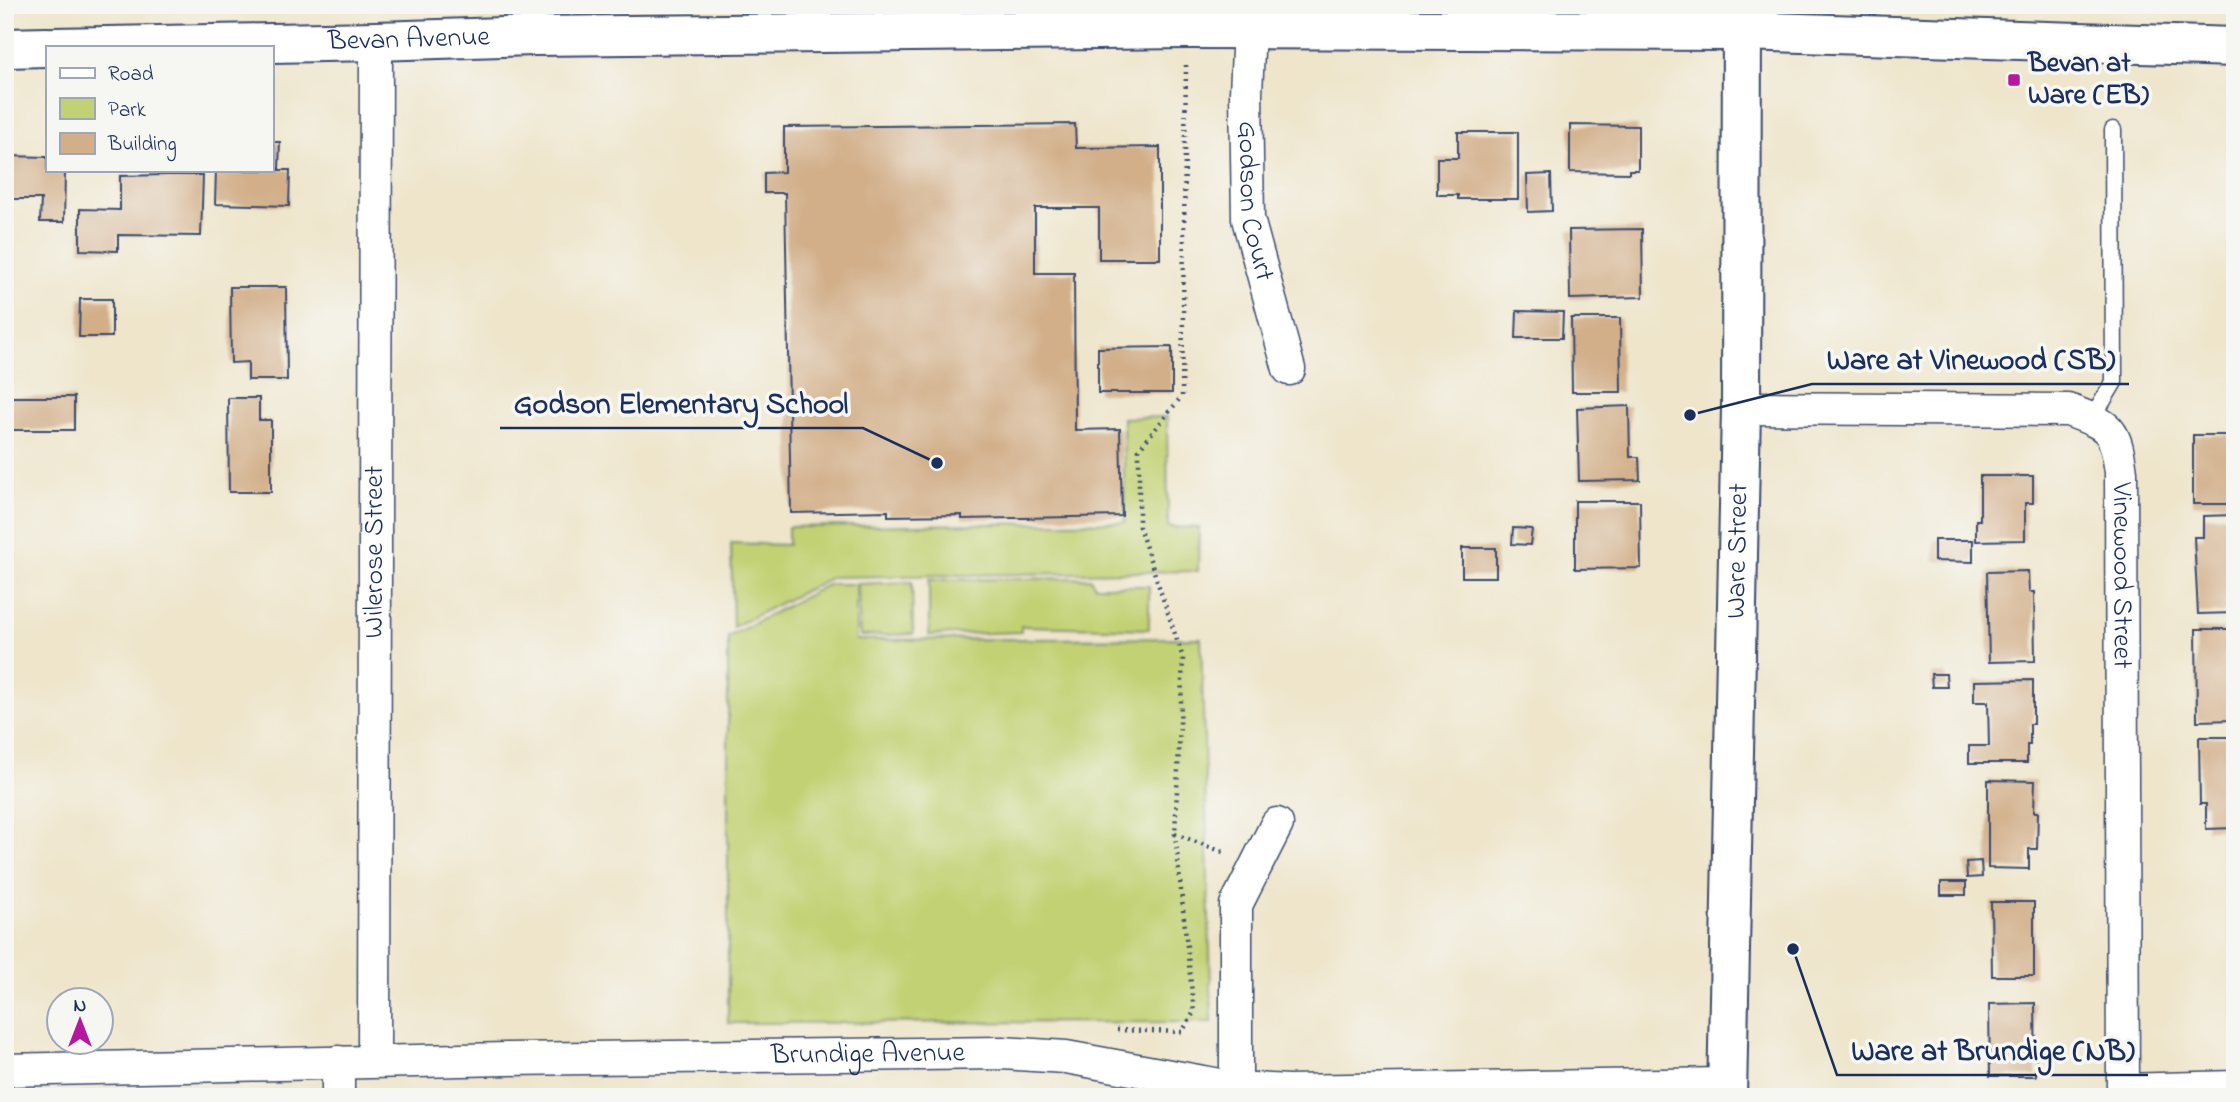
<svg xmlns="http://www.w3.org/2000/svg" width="2240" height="1102" viewBox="0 0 2240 1102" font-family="'Indie Flower',sans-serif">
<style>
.green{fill:#c2d173;stroke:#6e8068;stroke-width:2}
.building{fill:#d2af89}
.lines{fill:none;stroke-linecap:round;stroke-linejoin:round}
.lane-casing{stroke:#3b4a6e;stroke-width:19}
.street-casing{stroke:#3b4a6e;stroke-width:35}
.secondary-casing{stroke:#3b4a6e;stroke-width:42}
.path{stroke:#3b4a6e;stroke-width:4.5;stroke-dasharray:2 5;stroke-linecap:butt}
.lane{stroke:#fff;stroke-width:16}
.street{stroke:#fff;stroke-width:32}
.secondary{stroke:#fff;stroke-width:38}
.poi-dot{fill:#b5179e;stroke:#f6f6f2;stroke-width:2.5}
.labels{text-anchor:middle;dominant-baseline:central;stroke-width:7;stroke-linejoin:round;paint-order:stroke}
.street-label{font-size:28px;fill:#1b2f5e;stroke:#f6f6f2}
.poi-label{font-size:28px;font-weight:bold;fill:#1b2f5e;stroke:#f6f6f2;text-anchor:start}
.leader{fill:none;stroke:#1b2f5e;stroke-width:2.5}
.callout-dot{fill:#1b2f5e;stroke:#f6f6f2;stroke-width:2.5}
.callout-label{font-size:30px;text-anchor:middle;font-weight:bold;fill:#1b2f5e;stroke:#f6f6f2;stroke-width:7;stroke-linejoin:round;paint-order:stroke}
</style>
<rect width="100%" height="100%" fill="#f6f6f2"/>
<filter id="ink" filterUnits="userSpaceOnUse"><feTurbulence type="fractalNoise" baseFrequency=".0143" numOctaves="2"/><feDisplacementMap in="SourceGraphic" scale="14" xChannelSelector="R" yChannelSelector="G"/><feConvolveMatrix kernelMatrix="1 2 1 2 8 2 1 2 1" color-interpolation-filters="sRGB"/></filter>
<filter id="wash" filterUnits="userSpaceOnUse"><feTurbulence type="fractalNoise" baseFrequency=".00686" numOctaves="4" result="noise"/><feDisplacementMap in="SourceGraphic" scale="28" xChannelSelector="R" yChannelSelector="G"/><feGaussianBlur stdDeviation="1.57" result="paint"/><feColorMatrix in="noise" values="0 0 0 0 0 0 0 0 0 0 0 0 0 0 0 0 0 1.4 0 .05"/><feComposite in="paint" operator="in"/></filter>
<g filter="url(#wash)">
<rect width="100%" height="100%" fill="#eee5cb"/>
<!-- green -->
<path class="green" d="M1167 417 1168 527 1199 528 1198 571 832 577 733 627 731 543 788 545V527L1125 522 1123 418Z
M1090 578 1095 586H1149V629L1021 626V632L929 635V580Z
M912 582 913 634 860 636 858 584Z
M829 584H856V640L1201 638 1212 1022 728 1023V637Z"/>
<g id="blocks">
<!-- building -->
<path class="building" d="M1075 124 1076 148 1160 147V259H1099V208H1035V273H1074L1075 430 1120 429 1122 516 962 519V515L888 516V511L791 513 785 193H764V173L784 172V127Z
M1570 125 1638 126V170H1629V173L1570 172Z
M1458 132H1518V199H1458V195H1437V158H1458Z
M271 142H280L279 170H290L289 206 215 204 216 170H271Z
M5 156 47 157V170H65L64 222H40L41 199H11L10 232H5Z
M1551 174 1552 211 1528 212 1527 175Z
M166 175H203L201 236 118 235V251L80 250V209L120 210V176Z
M1642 229 1643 297 1570 299 1569 230Z
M230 287H286L287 380H248V362L231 363Z
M80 299H112V337H79Z
M1517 311 1563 312 1562 338H1516Z
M1571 318H1620L1621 392H1572Z
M1172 347V393H1098V348Z
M5 397H74V430H5Z
M228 398H259V420H271V492H229Z
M1629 406 1630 457H1639L1640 480 1579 481 1577 408Z
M2193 435H2235V504H2193Z
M1980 476H2033V503H2025V540L1976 541V520H1980Z
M1575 501H1640L1641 568 1575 569Z
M2235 515V613L2198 614 2194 537H2203V516Z
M1513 528 1532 529 1530 545 1512 544Z
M1934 540H1973V562L1934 561Z
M1462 548H1496V577H1462Z
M2028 571 2029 592H2034L2035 661 1989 662 1987 572Z
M2196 629H2235V720L2197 721Z
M1931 674H1946L1947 687H1932Z
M2033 680V724H2030V745H2027V763H1969V746H1989L1988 702H1974V681Z
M2199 737H2235V828L2206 829V804H2200Z
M1988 780 2035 781 2034 812H2038L2037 849H2029V869L1988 868Z
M1981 861 1982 877 1967 878 1966 862Z
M1941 882H1966V895H1941Z
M1991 902H2034V976H1992Z
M2035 1003 2036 1076H1990L1989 1004Z"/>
</g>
</g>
<g filter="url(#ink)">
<use href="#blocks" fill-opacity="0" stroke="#3b4a6e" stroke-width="2"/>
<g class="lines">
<!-- lane casing -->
<g class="lane-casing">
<path id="lane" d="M2092 419 2114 382 2113 130"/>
</g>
<!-- street casing -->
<g class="street-casing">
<g id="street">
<path id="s1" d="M1249 29 1246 93 1248 219 1289 369"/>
<path id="s2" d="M1741 408 2068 410C2110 426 2115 427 2121 472L2123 1097"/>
<path id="s3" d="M374 1061 376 41"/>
<path id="s4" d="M5 1070 507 1059 1002 1053 1066 1057 1236 1088 1288 1091 1727 1084"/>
<path d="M2123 1090 2235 1087"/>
<path d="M338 1097V1062"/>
<path d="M1236 1097V905L1277 824"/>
</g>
</g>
<!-- secondary casing -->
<g class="secondary-casing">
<g id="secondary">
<path id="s5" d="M54 47 376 41 534 36 1187 29 1742 31 2235 47"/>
<path d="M5 48 47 47"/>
<path id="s6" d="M1727 1097 1741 408 1742 7"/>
</g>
</g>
<!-- path -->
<path class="path" d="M1175 834 1226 853
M1117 1030 1182 1032 1194 1012 1175 834 1183 658 1139 527V449L1182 396 1186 65"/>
<!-- lane -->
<use href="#lane" class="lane"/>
<!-- street -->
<use href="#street" class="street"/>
<!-- secondary -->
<use href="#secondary" class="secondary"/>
</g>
</g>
<!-- markers -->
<rect class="poi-dot" x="2007" y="73" width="14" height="14" rx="3.5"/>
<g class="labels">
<!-- street labels -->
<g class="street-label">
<text stroke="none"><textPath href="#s5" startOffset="355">Bevan Avenue</textPath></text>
<text stroke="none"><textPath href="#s1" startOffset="173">Godson Court</textPath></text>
<text stroke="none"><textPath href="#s3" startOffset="509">Wilerose Street</textPath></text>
<text stroke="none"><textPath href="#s6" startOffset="546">Ware Street</textPath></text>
<text stroke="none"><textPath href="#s2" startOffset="520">Vinewood Street</textPath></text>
<text stroke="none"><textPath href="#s4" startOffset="863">Brundige Avenue</textPath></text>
</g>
<!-- poi labels -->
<g class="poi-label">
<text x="2028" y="64">Bevan at<tspan x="2028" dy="32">Ware (EB)</tspan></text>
</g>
</g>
<!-- callouts -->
<path class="leader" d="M1690 415L1812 384H2129M937 463L863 428H500M1793 949L1837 1075H2148"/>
<g class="callout-dot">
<circle cx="1690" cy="415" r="7"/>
<circle cx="937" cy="463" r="7"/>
<circle cx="1793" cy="949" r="7"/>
</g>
<g class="callout-label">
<text x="1971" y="369">Ware at Vinewood (SB)</text>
<text x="681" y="413">Godson Elementary School</text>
<text x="1993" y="1060">Ware at Brundige (NB)</text>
</g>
<!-- margin -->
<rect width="2240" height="1102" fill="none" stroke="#f6f6f2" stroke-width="28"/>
<!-- legend -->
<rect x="46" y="46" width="228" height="126" fill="#f6f6f2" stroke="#9ea6b7" stroke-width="2"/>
<rect x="60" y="68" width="35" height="10" fill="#ffffff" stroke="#9ea6b7" stroke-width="2"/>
<text x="108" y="80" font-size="21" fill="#1b2f5e">Road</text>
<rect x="60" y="98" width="35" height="21" fill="#c2d173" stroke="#9ea6b7" stroke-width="2"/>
<text x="108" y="116" font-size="21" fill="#1b2f5e">Park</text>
<rect x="60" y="133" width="35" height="21" fill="#d2af89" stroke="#9ea6b7" stroke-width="2"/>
<text x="108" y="150" font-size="21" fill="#1b2f5e">Building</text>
<!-- north arrow -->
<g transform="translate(80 1021)"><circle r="33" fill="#f6f6f2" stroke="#9ea6b7" stroke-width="2"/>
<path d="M0-5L12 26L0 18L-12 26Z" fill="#b5179e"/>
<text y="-10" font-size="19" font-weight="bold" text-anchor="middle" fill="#1b2f5e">N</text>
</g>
</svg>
